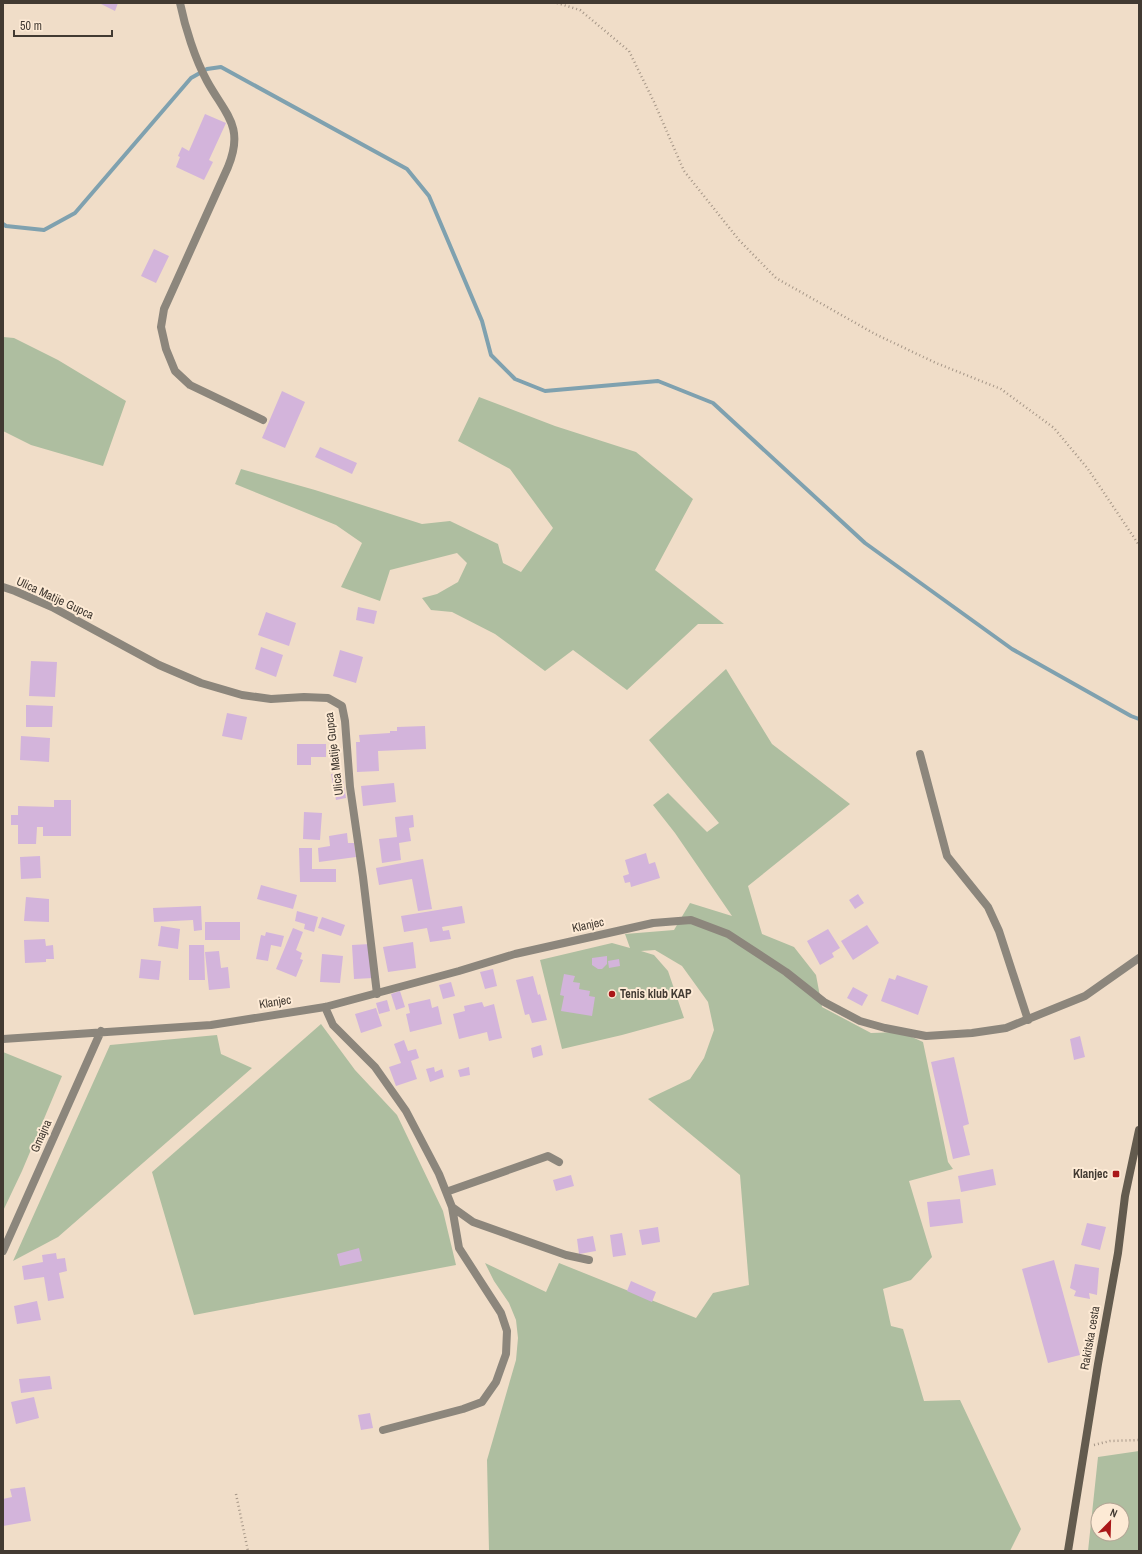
<svg xmlns="http://www.w3.org/2000/svg" width="1142" height="1554" viewBox="0 0 1142 1554" font-family="'Archivo Narrow',sans-serif">
<style>
.green{fill:#aebea0;fill-rule:evenodd}
.lines{fill:none;stroke-linecap:round;stroke-linejoin:round}
.stream{stroke:#7fa1af;stroke-width:4}
.building{fill:#d3b4db}
.path{stroke:#a59687;stroke-width:2.5;stroke-dasharray:1 3;stroke-linecap:butt}
.service{stroke:#8c867c;stroke-width:8}
.minor{stroke:#8c867c;stroke-width:8}
.secondary{stroke:#635b4e;stroke-width:8}
.poi-dot{fill:#aa1718;stroke:#fdead5;stroke-width:1.5}
.labels{text-anchor:middle;dominant-baseline:central;stroke-width:4;stroke-linejoin:round;paint-order:stroke}
.street-label{font-size:12px;fill:#423a32;stroke:#fdead5}
.poi-label{font-size:12px;font-weight:bold;fill:#423a32;stroke:#fdead5;text-anchor:start}
</style>
<rect width="100%" height="100%" fill="#f0ddc8"/>
<!-- green -->
<path class="green" d="M3 337 14 338 58 360 126 401 103 466 31 445 3 431Z
M479 397 555 426 636 452 693 499 655 570 724 624H698L627 690 573 650 545 671 495 634 452 612 431 610 422 598 437 594 458 582 467 563 457 553 390 570 380 601 341 587 362 543 336 525 235 484 241 469 315 490 422 524 450 521 498 544 503 563 521 572 553 528 510 469 458 441Z
M726 669 772 744 850 804 748 886 762 934 794 947 816 975 822 1007 871 1033 901 1032 923 1042 948 1162 953 1169 909 1181 932 1257 911 1280 883 1289 891 1326 903 1329 924 1401 960 1400 1021 1529 1010 1551H489L487 1460 516 1360 518 1338 516 1320 509 1303 494 1281 485 1263 546 1292 559 1263 696 1318 713 1293 749 1285 740 1175 648 1099 690 1079 704 1058 714 1030 708 1002 682 966 655 950 641 951 654 955 668 971 684 1018 622 1035 562 1049 540 960 612 943 630 948 625 934 674 930 690 903 732 916 675 833 653 805 668 793 707 832 719 823 649 740Z
M321 1024 355 1070 397 1115 443 1211 456 1265 194 1315 152 1172Z
M217 1035 221 1054 252 1068 58 1237 13 1261 110 1045Z
M3 1052 62 1076 22 1171 3 1211Z
M1139 1451V1551H1088L1098 1457ZM1098 1510H1122V1534H1098Z"/>
<g class="lines">
<!-- stream -->
<path class="stream" d="M3 224 6 226 44 230 75 213 191 78 207 69 221 67 407 169 429 196 482 321 491 355 515 379 545 391 658 381 713 403 865 543 1012 649 1131 716 1139 719"/>
</g>
<!-- building -->
<path class="building" d="M99 3H118L115 11Z
M205 114 226 123 209 160 213 162 204 180 176 167 180 157 178 156 182 147 189 151Z
M154 249 169 256 156 283 141 276Z
M282 391 305 402 285 448 262 438Z
M320 447 357 463 352 474 315 457Z
M358 607 377 611 374 624 356 620Z
M266 612 296 623 289 646 258 635Z
M261 647 283 655 276 677 255 669Z
M340 650 363 657 356 683 333 676Z
M31 661 57 662 55 697 29 696Z
M26 705 53 706 52 727H26Z
M227 713 247 717 242 740 222 736Z
M425 726 426 749 378 751 379 771 357 772 356 742H360L359 735 390 733V731H397V727Z
M21 736 50 738 49 762 20 760Z
M297 744H326V757H311V765H297Z
M342 773 346 798 336 800 331 774Z
M394 783 396 802 363 806 361 786Z
M54 800H71V836H43V827H37L36 844H18V825H11V815H18V806L54 807Z
M304 812 322 813 320 840 303 839Z
M413 815 414 827 409 828 411 841 399 843 401 860 382 863 379 839 397 837 395 817Z
M347 833 348 843H354L356 857 319 862 318 848 330 846 329 836Z
M299 848H312V869H336V882H300Z
M646 853 649 864 655 862 660 878 631 887 630 882 625 883 623 876 629 874 625 860Z
M40 856 41 878 21 879 20 857Z
M423 859 432 909 418 911 412 879 379 885 376 868Z
M261 885 297 895 293 909 257 899Z
M858 894 864 903 855 909 849 900Z
M26 897 49 899V922L24 921Z
M201 906 202 930 194 931 193 920 154 922 153 908Z
M462 906 465 923 442 927 443 931 449 930 451 939 430 942 427 928 404 932 401 916Z
M297 911 318 917 314 932 304 929 305 924 295 921Z
M322 917 345 925 341 936 318 928Z
M205 922H240V940H205Z
M867 925 879 943 853 960 841 941Z
M161 926 180 929 178 949 158 946Z
M293 928 303 932 296 950 302 953 300 959 303 960 296 977 276 969Z
M828 929 840 948 832 953 834 957 820 965 807 941Z
M266 932 284 936 281 947 271 945 268 961 256 959 261 935 265 936Z
M45 939 46 946 53 945 54 959H46V962L25 963 24 940Z
M413 942 416 968 388 972 383 947Z
M370 944 373 978 354 979 352 945Z
M189 945H204L205 980H189Z
M219 951 221 968 228 967 230 988 209 990 205 952Z
M322 954 343 956 340 983 320 982Z
M607 956V964L602 969H598L592 965V958Z
M141 959 161 961 159 980 139 978Z
M619 959 620 966 609 968 608 961Z
M493 969 497 986 485 989 480 972Z
M564 974 575 976 573 982 580 983 579 989 590 991 589 996 595 997 592 1016 561 1011 564 996 560 995Z
M897 975 928 986 918 1015 881 1001 889 978 895 980Z
M533 976 538 995 540 994 547 1020 532 1023 529 1014 525 1015 516 980Z
M451 982 455 996 443 999 439 985Z
M853 987 868 995 862 1006 847 998Z
M400 991 405 1007 396 1010 391 994Z
M430 999 432 1008 438 1006 442 1024 410 1032 406 1014 410 1013 408 1004Z
M387 1000 390 1011 379 1014 376 1003Z
M482 1002 484 1007 494 1004 502 1038 489 1041 487 1032 459 1039 453 1014 465 1011 464 1006Z
M376 1008 382 1026 361 1033 355 1014Z
M1080 1036 1085 1057 1074 1060 1070 1039Z
M404 1040 408 1051 416 1049 419 1058 411 1061 417 1079 396 1086 389 1067 401 1063 394 1044Z
M541 1045 543 1055 533 1058 531 1048Z
M954 1057 969 1124 963 1126 970 1155 953 1159 931 1062Z
M434 1067 435 1072 442 1069 444 1077 430 1082 426 1069Z
M469 1067 470 1075 460 1077 458 1070Z
M993 1169 996 1185 961 1192 958 1176Z
M571 1175 574 1186 556 1191 553 1180Z
M960 1199 963 1223 930 1227 927 1202Z
M1087 1223 1106 1227 1100 1250 1081 1245Z
M658 1227 660 1242 642 1245 639 1230Z
M622 1233 626 1255 613 1257 610 1235Z
M593 1236 596 1251 579 1254 577 1239Z
M359 1248 362 1261 340 1266 337 1254Z
M56 1253 57 1259 65 1258 67 1271 59 1273 64 1298 48 1301 44 1277 24 1280 22 1266 43 1262 42 1255Z
M1054 1260 1080 1355 1048 1363 1022 1269Z
M1075 1264 1099 1268 1097 1295 1089 1293 1090 1299 1074 1296 1076 1291 1070 1288Z
M631 1281 656 1292 652 1302 627 1291Z
M37 1301 41 1320 17 1324 14 1306Z
M50 1376 52 1389 21 1393 19 1379Z
M34 1397 39 1418 16 1424 11 1402Z
M370 1413 373 1428 361 1430 358 1415Z
M25 1487 31 1521 3 1526V1499L12 1497 10 1489Z"/>
<g class="lines">
<!-- path -->
<path class="path" d="M557 3 580 10 629 51 654 102 684 171 739 240 776 278 875 334 936 363 1001 389 1054 428 1088 469 1139 545
M1094 1445 1110 1441 1139 1440
M236 1494 248 1551"/>
<!-- service -->
<path class="service" d="M180 3C185 27 195 59 207 81 225 114 245 126 228 167L164 309 161 327 166 349 175 371 190 385 263 420
M920 754 947 856 988 907 999 931 1028 1020"/>
<!-- minor -->
<path class="minor" d="M3 587 15 591 52 607 159 665 201 683 242 695 271 699 304 697 328 698 342 706 345 721 350 787 363 877 377 994
M325 1007 333 1025 375 1067 406 1111 439 1174 452 1207 473 1222 566 1255 589 1260
M3 1039 211 1025 325 1007 459 971 515 954 653 923 691 920 728 934 786 972 824 1002 860 1021 885 1028 926 1036 972 1033 1006 1028 1085 996 1139 958
M446 1192 548 1156 559 1162
M3 1251 101 1031
M383 1430 463 1409 482 1402 496 1382 506 1354 507 1331 501 1313 459 1248 452 1207"/>
<!-- secondary -->
<path class="secondary" d="M1068 1551 1098 1364 1118 1253 1125 1196 1139 1130"/>
</g>
<!-- markers -->
<g class="poi-dot">
<circle cx="612" cy="994" r="4"/>
<rect x="1112" y="1170" width="8" height="8" rx="2"/>
</g>
<g class="labels">
<!-- street labels -->
<g class="street-label">
<text transform="translate(55 598) rotate(25)">Ulica Matije Gupca</text>
<text transform="translate(334 754) rotate(-97)">Ulica Matije Gupca</text>
<text transform="translate(588 925) rotate(-12)">Klanjec</text>
<text transform="translate(275 1002) rotate(-9)">Klanjec</text>
<text transform="translate(41 1136) rotate(-66)">Gmajna</text>
<text transform="translate(1090 1338) rotate(-80)">Rakitska cesta</text>
</g>
<!-- poi labels -->
<g class="poi-label">
<text x="620" y="994">Tenis klub KAP</text>
<text x="1108" y="1174" text-anchor="end">Klanjec</text>
</g>
</g>
<!-- border -->
<rect width="1142" height="1554" fill="none" stroke="#423a32" stroke-width="8"/>
<!-- north arrow -->
<g transform="translate(1110 1522) rotate(23)"><circle r="19" fill="#fdead5" stroke="#b2a494"/>
<path d="M0-3L7 15L0 10L-7 15Z" fill="#aa1718"/>
<text y="-6" font-size="11" font-weight="bold" text-anchor="middle" fill="#423a32">N</text>
</g>
<!-- scale -->
<path d="M14 30v6h98v-6" fill="none" stroke="#423a32" stroke-width="2"/>
<text x="20" y="30" font-size="12" fill="#423a32" stroke="#fdead5" stroke-width="3" paint-order="stroke">50 m</text>
</svg>
